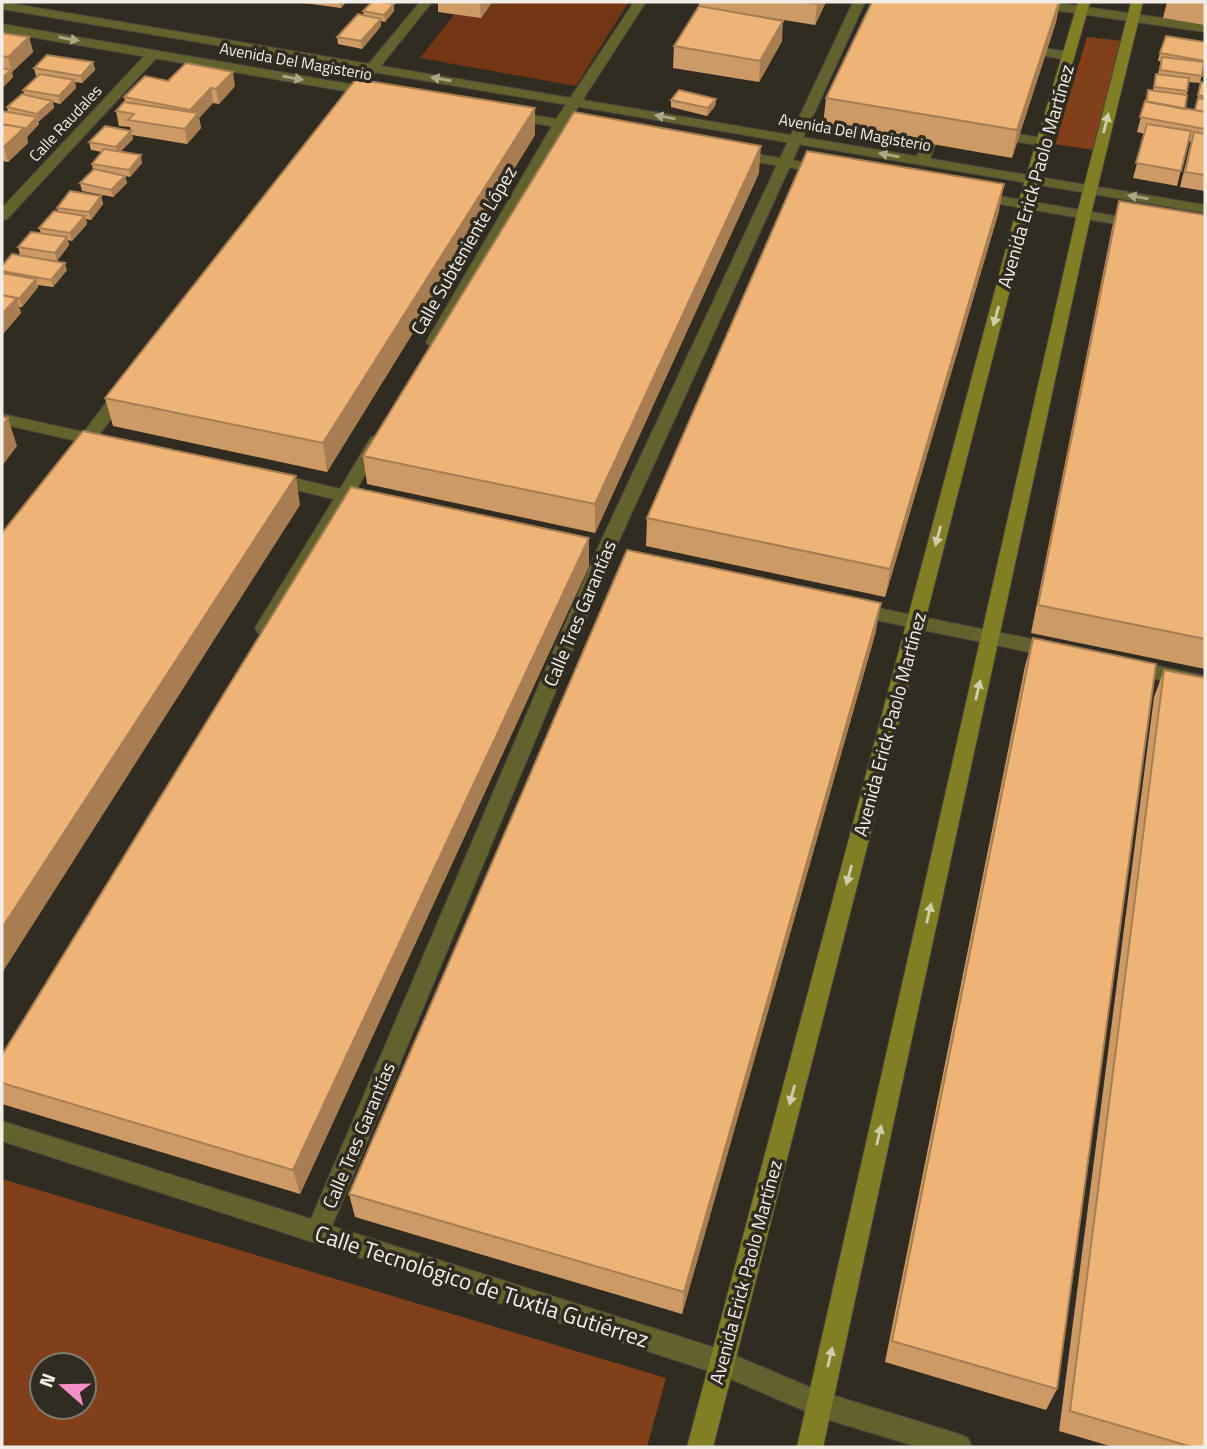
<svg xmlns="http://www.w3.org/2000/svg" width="1207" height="1449" viewBox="0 0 1207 1449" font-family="'Titillium Web',sans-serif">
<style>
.green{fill:#713613}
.forest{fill:#814019;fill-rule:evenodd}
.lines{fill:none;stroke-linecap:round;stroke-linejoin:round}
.service-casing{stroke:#4c473e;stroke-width:2}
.minor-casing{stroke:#4c473e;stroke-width:2}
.tertiary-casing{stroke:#4c473e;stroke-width:2}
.secondary-casing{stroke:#4c473e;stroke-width:2}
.service{fill:#62622e;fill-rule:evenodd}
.minor{fill:#62622e;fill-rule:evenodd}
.tertiary{fill:#62622e;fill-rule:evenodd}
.secondary{fill:#807f23;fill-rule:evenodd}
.wall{fill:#cc9b65}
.shaded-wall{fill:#a67e52}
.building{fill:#edb475;stroke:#a67e52;stroke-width:2}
.oneway{fill:#aaa88a}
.oneway2{fill:#cfcdac}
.labels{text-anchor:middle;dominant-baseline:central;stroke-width:7;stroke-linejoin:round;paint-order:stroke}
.far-street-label{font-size:16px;fill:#f1eee7;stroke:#312c22}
.street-label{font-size:19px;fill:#f1eee7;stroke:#312c22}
.near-street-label{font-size:23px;fill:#f1eee7;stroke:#312c22}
</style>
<rect width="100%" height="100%" fill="#312c22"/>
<!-- green -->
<path class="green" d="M464 2H629L576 86 420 58Z"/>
<!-- forest -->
<path class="forest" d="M1087 37 1123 41 1093 150 1055 144Z
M2 1179 666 1378 647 1447H2ZM42 1365H84V1407H42Z"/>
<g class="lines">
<!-- service casing -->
<g class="service-casing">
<path id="service" d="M1021 44 1068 52 1074 56 1068 60 1016 51V45Z
M938 115 945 119 929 161 917 164 915 161 931 119Z
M992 130 1043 138 1050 142 1043 146 987 137 985 134Z"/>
</g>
<!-- minor casing -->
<g class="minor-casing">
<path id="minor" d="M420 2H432L353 101H343V95Z
M634 2H646L567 124 442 342 440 345H428L426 342 553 124Z
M853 2H865L613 554 332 1226 722 1350 819 1391 959 1434 968 1438 972 1447H918L819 1417 721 1375 2 1141V1121L311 1219 595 554Z
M1020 2H1050L1205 24V32L1026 6Z
M149 51 160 54 7 219 2 220V208Z
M123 387 131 392 99 435 109 437 111 441 109 445 92 444 82 451 74 446 77 441 2 424V414L84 432 117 388Z
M377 436 385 441 355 492 365 498 356 504 349 502 270 633H258L255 628 334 499 267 483 265 479 273 473 340 489 371 437Z
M853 603 1057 644 1066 651 1057 658 847 614 844 609Z
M1131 660 1205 676V690L1124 672 1122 667 1124 662Z"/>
</g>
<!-- tertiary casing -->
<g class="tertiary-casing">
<path id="tertiary" d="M2 2 1205 205V213L2 9Z
M2 24 373 88 380 92 373 96 2 32Z
M510 111 590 125 597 129 590 133 505 118V112Z
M734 150 825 166 832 170 825 174 729 157V151Z
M975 192 1139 220 1146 224 1139 228 970 199 968 196Z"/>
</g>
<!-- secondary casing -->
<g class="secondary-casing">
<path id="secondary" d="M1078 2H1090L1032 204 713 1447H687L1018 204Z
M1131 2H1143L1091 214 823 1447H797L1077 214Z"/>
</g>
<!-- service -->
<use href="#service" class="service"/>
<!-- minor -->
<use href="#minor" class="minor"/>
<!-- tertiary -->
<use href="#tertiary" class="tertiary"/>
<!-- secondary -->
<use href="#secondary" class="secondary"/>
</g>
<!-- wall -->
<path class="wall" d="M297 2H346L341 8Z
M438 2H492L481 18 438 12Z
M699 2H826L815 25 721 10 782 41 759 82 673 68 674 46 699 7Z
M872 2H1063H1060L1056 22 1012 158 823 125 826 98Z
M1167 2H1205V25L1163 18Z
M394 4V11L385 22 381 21V26L362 49 338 44 337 37 364 15 363 11Z
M2 33 29 37 33 52 12 72 13 77 3 87Z
M1205 42V69L1203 68 1200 83 1188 82 1185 108 1195 110 1201 82 1204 83 1205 80V191L1180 187 1191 142 1188 141 1177 186 1133 178 1145 134 1137 132 1148 90H1153L1156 74H1158L1161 61H1158L1160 53Z
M93 62 95 70 82 83 75 82 76 88 60 104 53 102 54 108 39 121H38L39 124 27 137 28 143 8 162 2 161V111L8 112 7 107 24 94 23 90 37 76H36L34 68Z
M168 81 235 86 219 104 213 103 199 118 201 128 187 144 132 135 133 139 120 152 142 163 130 177 125 176 127 183 113 197 82 191 80 183 93 170 92 164 102 152 91 150 89 142 131 131 130 127 119 126 116 111 125 102 124 97Z
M716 99 715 106 707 116 671 107V100Z
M535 135 327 472 113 426 105 398Z
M759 173 595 533 367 484 363 456Z
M101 196 103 204 91 220 86 219 87 224 72 241 68 240 69 245 57 261 20 255 18 247 41 233 39 228 58 211 57 208Z
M1119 201 1205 215V669L1031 633 1112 228Z
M999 211 885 597 646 546 647 518Z
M2 266 67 270 53 287 38 285V287L22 307H19L21 313 2 335Z
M589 566 300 1194 2 1104V1083Z
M876 631 682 1314 355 1217 349 1194Z
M1033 638 1057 1389 1046 1410 885 1362 1025 666Z
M1164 670 1205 1447H1113L1059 1431 1154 697Z"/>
<!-- shaded-wall -->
<path class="shaded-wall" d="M340 2H346L341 8Z
M481 2H492L481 18 480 4Z
M818 2H826L815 25 817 4Z
M1059 2 1056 22 1012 158 1017 130Z
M394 4V11L385 22 384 15Z
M381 19V26L362 49 361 41Z
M783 21 782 41 759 82 760 61Z
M29 37 33 52 12 72 8 57Z
M93 62 95 70 82 83 81 76Z
M11 70 13 77 3 87 2 78Z
M233 72 235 86 219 104 216 89Z
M74 80 76 88 60 104 59 96Z
M211 88 213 103 199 118 201 128 187 144 185 129 192 120 190 110Z
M716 99 715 106 707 116 708 108Z
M52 101 54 108 39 121 37 114Z
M535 108V135L327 472 323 443Z
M37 117 39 124 27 137 28 143 8 162 4 147Z
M131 131 133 139 117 155 116 147Z
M761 146 759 173 595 533V504Z
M141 155 142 163 130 177 129 170Z
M125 176 127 183 113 197 111 190Z
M1004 184 999 211 885 597 890 569Z
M101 196 103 204 91 220 89 212Z
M85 216 87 224 72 241 70 233Z
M67 237 69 245 57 261 55 253Z
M65 263 67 270 53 287 51 280Z
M36 279 38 287 22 307 19 299Z
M17 298 21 313 2 335V314Z
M8 418 17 446 2 466V426Z
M296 476 300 505 2 973V928Z
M589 538V566L300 1194 293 1170Z
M881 603 876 631 682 1314 684 1292Z"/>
<!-- building -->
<path class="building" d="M372 2H381L394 4 384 15 363 11Z
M802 2H818L817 4Z
M872 2H1059L1017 130 826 98Z
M699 6 783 21 760 61 674 46Z
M358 14 381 19 361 41 337 37Z
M2 33 29 37 8 57 2 56Z
M1166 36 1205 42V61L1160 53Z
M47 55 93 62 81 76 34 68Z
M1162 57 1204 62 1202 76 1160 70Z
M186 63 233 72 216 89 211 88 190 110 124 97 145 76 168 81Z
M2 68 11 70 2 78Z
M40 74 74 80 59 96 23 90Z
M1156 74 1189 78 1187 91 1154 87Z
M356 79 535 108 323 443 105 398Z
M1201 82 1205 83V97L1198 95Z
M679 90 716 99 708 108 671 100Z
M1148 90 1187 95 1185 109 1147 102Z
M22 94 52 101 37 114 7 107Z
M1198 98 1205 99V112L1195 110Z
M1145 101 1205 112V129L1140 117Z
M124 102 198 113 185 129 128 120 134 114 116 111Z
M2 111 37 117 25 130 24 128 2 124Z
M574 112 761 146 595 504 363 456Z
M2 124 24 128 4 147H2Z
M1147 124 1191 131 1181 171 1136 163Z
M105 126 131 131 116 147 89 142Z
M1194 132 1205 134V175L1185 172Z
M104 149 141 155 129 170 92 164Z
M807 151 1004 184 890 569 647 518Z
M94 169 125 176 111 190 80 183Z
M70 191 101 196 89 212 57 208Z
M1119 201 1205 215V639L1038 605Z
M54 211 85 216 70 233 39 228Z
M31 232 67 237 55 253 18 247Z
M12 254 65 263 51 280 2 271V266Z
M2 273 36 279 19 299 2 295Z
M2 295 17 298 2 314Z
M2 417 8 418 2 426Z
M83 431 296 476 2 928V533Z
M351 487 589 538 293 1170 2 1083V1055Z
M627 550 881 603 684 1292 349 1194Z
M1033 638 1156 664 1057 1389 892 1341Z
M1164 670 1205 678V1447H1192L1070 1411Z"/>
<!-- one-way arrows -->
<defs><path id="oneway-solid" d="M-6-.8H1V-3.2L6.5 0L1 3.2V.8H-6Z" transform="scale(1.75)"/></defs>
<g class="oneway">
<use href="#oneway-solid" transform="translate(69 39) rotate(10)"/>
<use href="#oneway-solid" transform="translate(293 78) rotate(10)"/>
<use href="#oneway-solid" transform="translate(441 79) rotate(-170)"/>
<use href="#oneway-solid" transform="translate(665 117) rotate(-170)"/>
<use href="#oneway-solid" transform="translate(889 155) rotate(-170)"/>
<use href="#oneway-solid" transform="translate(1138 197) rotate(-170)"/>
</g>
<g class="oneway2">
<use href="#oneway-solid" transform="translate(1106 123) rotate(-76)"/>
<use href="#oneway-solid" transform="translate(996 316) rotate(105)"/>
<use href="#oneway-solid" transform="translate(938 536) rotate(105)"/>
<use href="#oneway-solid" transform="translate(978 690) rotate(-77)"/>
<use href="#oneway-solid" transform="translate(849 875) rotate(105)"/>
<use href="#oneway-solid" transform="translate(929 913) rotate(-77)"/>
<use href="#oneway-solid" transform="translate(792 1095) rotate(105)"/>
<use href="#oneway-solid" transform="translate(879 1135) rotate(-77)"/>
<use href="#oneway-solid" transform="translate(830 1357) rotate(-77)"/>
</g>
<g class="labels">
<!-- far-street labels -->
<g class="far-street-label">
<text transform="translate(296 61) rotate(10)">Avenida Del Magisterio</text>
<text transform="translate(65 123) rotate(-47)">Calle Raudales</text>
<text transform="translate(855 132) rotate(10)">Avenida Del Magisterio</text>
</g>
<!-- street labels -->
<g class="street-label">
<text transform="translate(1035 176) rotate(-74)">Avenida Erick Paolo Martínez</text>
<text transform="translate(463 250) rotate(-60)">Calle Subteniente López</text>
<text transform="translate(579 613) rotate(-67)">Calle Tres Garantías</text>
<text transform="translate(889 724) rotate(-75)">Avenida Erick Paolo Martínez</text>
<text transform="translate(358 1135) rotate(-67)">Calle Tres Garantías</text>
<text transform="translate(745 1272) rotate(-75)">Avenida Erick Paolo Martínez</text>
</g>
<!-- near-street labels -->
<g class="near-street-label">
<text transform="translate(482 1286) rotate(18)">Calle Tecnológico de Tuxtla Gutiérrez</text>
</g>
</g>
<!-- border -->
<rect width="1207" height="1449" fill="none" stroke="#f1eee7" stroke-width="7"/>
<!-- north arrow -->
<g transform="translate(63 1386) rotate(290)"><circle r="33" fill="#312c22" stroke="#7e7a71" stroke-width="2"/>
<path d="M0-5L12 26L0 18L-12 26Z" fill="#f98fc9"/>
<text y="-10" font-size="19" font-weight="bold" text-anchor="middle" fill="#f1eee7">N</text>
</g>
</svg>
